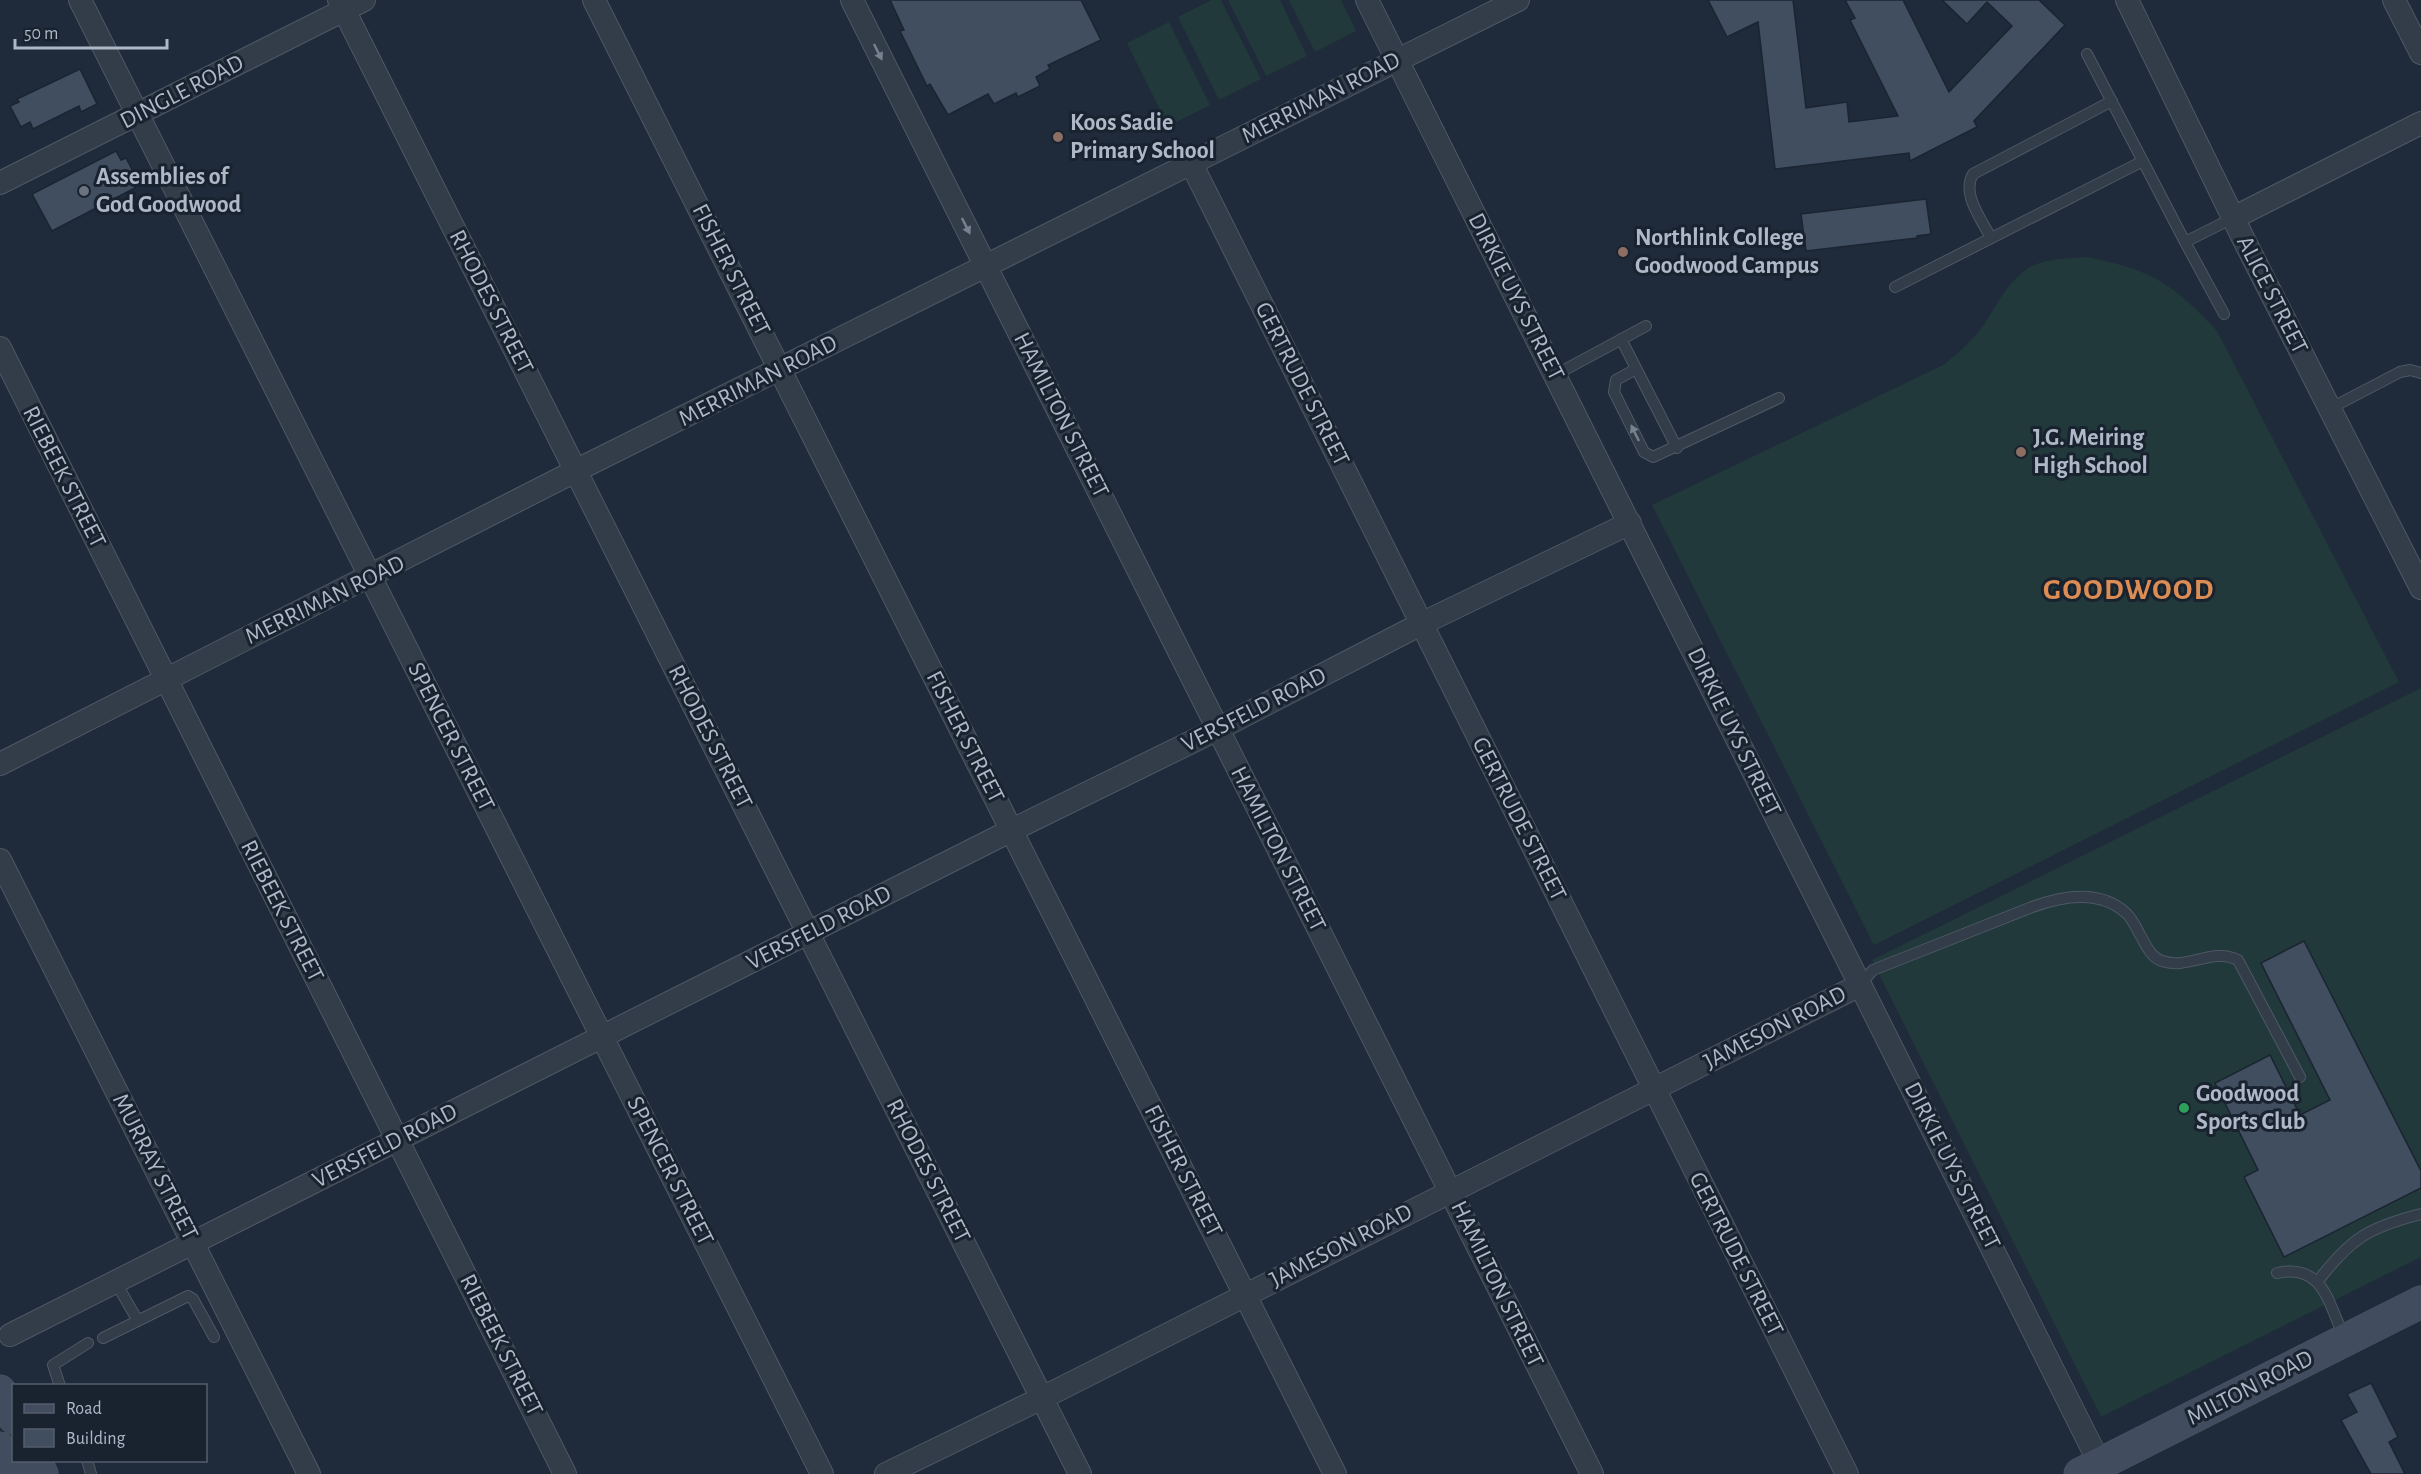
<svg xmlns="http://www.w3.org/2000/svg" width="2421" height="1474" viewBox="0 0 2421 1474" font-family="'Alegreya Sans',sans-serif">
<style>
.pitch{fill:#21393b}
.building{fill:#404e60;stroke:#1b2431;stroke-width:1.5}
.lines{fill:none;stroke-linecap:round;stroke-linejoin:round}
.lane-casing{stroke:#4e5865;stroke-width:12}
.street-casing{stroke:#4e5865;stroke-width:24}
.secondary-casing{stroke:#4e5865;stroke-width:33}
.lane{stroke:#333d4a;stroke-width:10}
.street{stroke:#333d4a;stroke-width:22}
.secondary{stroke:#414c5e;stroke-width:32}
.oneway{fill:#77818f}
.education-dot{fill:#8d6e63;stroke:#19222f;stroke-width:2}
.worship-dot{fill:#6b7280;stroke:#19222f;stroke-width:2}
.leisure-dot{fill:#2e9e5b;stroke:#19222f;stroke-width:2}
.labels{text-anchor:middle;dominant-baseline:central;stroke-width:6;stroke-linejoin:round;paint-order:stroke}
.street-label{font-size:24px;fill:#aeb8c7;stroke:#19222f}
.poi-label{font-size:24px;font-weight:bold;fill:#aeb8c7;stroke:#19222f;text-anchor:start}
.district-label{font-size:30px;font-weight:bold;letter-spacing:1.5px;fill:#db8d54;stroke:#19222f}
</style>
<rect width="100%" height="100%" fill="#1f2b3a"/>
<!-- pitch -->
<path class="pitch" d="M1212 0H1221L1261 79 1219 100 1178 17Z
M1228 0H1280L1307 56 1266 76Z
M1289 0H1341L1356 31 1315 52Z
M1169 22 1210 105 1168 126 1127 43Z
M2086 257C2150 269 2173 283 2217 331L2399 682 1874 945 1652 505 1943 365C1960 352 1973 340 1985 323 1998 303 2007 283 2027 269 2044 258 2067 259 2086 257Z
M2421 688V1257L2101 1417 1872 960Z"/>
<!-- building -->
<path class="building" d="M890 0H1081L1101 40 1048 65 1050 69 1036 77 1040 86 1018 97 1016 93 994 104 988 94 948 115 930 84 927 86 900 31 904 30Z
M1708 0H1793L1806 108 1847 102 1849 122 1898 116 1850 20 1855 18 1845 0H1903L1949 92 2012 26 1987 2 1967 24 1942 0H2039L2065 25 1974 121 1977 127 1910 161 1909 153 1775 169 1758 22 1727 37Z
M80 69 97 104 81 112 79 106 33 129 30 122 21 127 10 106 19 102 17 99Z
M116 151 121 160 126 158 136 177 131 179 135 188 52 231 32 194Z
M1926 199 1931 234 1917 236V238L1806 251 1801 214Z
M2304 941 2421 1171V1188L2284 1257 2244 1177 2258 1170 2215 1083 2270 1055 2300 1115 2330 1100 2261 963Z
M2371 1383 2398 1437 2389 1442 2405 1474H2371L2341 1420 2357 1412 2347 1394Z"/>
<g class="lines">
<!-- lane casing -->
<g class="lane-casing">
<path id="lane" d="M2087 54 2185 242
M1991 238C1982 220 1961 194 1973 174L2112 101
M1895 287 2143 161
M2224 314 2185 242 2233 218
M1621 339 1677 448
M1636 369 1616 380 1614 392 1644 452 1653 457 1779 398
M1555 375 1646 326
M2329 409 2400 372 2410 370 2421 373
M1860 985 1873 970 2032 907C2062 896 2101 889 2127 914 2132 919 2136 927 2139 933 2145 943 2150 957 2162 961 2188 970 2213 947 2238 960L2300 1077
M2277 1273C2323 1263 2328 1302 2344 1337
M115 1281 138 1321
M2318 1281C2351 1238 2369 1227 2421 1214
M103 1338 188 1296 193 1299 214 1337
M60 1386 53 1365 88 1343
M87 1460 91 1474"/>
</g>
<!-- street casing -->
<g class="street-casing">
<path id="street" d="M80 0 822 1474
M339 0 1080 1474
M594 0 1335 1474
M852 0 1592 1474
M1367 0 2100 1464
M2127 0 2243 238 2421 588
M2394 0 2421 53
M1191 163 1847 1474
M0 183 364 0
M2233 218 2421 123
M0 348 565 1474
M0 764 591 463 1518 0
M0 860 309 1474
M10 1335 1012 830 1218 729 1421 624 1630 523
M886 1474 1042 1398 1860 985"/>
</g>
<!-- secondary casing -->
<g class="secondary-casing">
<path id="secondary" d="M0 1391 14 1418
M0 1448 13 1474
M35 1460 42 1474
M2080 1474 2421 1302"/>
</g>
<!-- lane -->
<use href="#lane" class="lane"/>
<!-- street -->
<use href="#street" class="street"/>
<!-- secondary -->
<use href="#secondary" class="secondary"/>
</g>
<!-- one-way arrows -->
<defs><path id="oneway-solid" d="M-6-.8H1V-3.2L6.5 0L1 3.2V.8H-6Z" transform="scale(1.5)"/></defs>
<g class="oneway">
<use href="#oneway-solid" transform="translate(878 52) rotate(63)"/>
<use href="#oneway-solid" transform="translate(966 226) rotate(63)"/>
<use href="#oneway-solid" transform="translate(1635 433) rotate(-116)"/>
</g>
<!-- markers -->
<g class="education-dot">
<circle cx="1058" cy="137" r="6"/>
<circle cx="1623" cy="252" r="6"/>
<circle cx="2021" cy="452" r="6"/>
</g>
<circle class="worship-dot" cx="84" cy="191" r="6"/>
<circle class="leisure-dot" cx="2184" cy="1108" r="6"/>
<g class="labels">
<!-- street labels -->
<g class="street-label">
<text transform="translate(182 92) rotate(-27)">DINGLE ROAD</text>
<text transform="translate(1321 98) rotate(-27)">MERRIMAN ROAD</text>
<text transform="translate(731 270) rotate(63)">FISHER STREET</text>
<text transform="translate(2272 295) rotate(63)">ALICE STREET</text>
<text transform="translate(1516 297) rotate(63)">DIRKIE UYS STREET</text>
<text transform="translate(491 302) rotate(63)">RHODES STREET</text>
<text transform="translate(758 381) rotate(-27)">MERRIMAN ROAD</text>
<text transform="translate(1302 384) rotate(63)">GERTRUDE STREET</text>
<text transform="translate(1061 415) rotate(63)">HAMILTON STREET</text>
<text transform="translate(64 477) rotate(63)">RIEBEEK STREET</text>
<text transform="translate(325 600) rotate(-26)">MERRIMAN ROAD</text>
<text transform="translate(1254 710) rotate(-27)">VERSFELD ROAD</text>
<text transform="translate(1734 732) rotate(64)">DIRKIE UYS STREET</text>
<text transform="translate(451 737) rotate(63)">SPENCER STREET</text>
<text transform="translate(710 737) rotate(63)">RHODES STREET</text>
<text transform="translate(965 737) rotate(63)">FISHER STREET</text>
<text transform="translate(1519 819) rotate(63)">GERTRUDE STREET</text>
<text transform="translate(1278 849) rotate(63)">HAMILTON STREET</text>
<text transform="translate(282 911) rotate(63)">RIEBEEK STREET</text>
<text transform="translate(819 928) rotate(-27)">VERSFELD ROAD</text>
<text transform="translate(1775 1028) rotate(-27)">JAMESON ROAD</text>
<text transform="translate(385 1146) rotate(-27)">VERSFELD ROAD</text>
<text transform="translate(1952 1166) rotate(63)">DIRKIE UYS STREET</text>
<text transform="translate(155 1167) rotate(63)">MURRAY STREET</text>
<text transform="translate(670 1171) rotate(63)">SPENCER STREET</text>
<text transform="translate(928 1171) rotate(63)">RHODES STREET</text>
<text transform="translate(1183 1171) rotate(63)">FISHER STREET</text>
<text transform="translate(1341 1246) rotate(-27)">JAMESON ROAD</text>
<text transform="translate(1736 1254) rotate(63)">GERTRUDE STREET</text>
<text transform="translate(1497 1284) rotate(64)">HAMILTON STREET</text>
<text transform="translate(501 1345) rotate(63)">RIEBEEK STREET</text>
<text transform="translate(2250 1388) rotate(-27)">MILTON ROAD</text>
</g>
<!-- poi labels -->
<g class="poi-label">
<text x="1070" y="123">Koos Sadie<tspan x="1070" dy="28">Primary School</tspan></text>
<text x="96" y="177">Assemblies of<tspan x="96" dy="28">God Goodwood</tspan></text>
<text x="1635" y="238">Northlink College<tspan x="1635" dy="28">Goodwood Campus</tspan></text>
<text x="2033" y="438">J.G. Meiring<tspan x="2033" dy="28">High School</tspan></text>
<text x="2196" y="1094">Goodwood<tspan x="2196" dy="28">Sports Club</tspan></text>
</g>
<!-- district labels -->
<g class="district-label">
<text x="2129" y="590">GOODWOOD</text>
</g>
</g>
<!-- legend -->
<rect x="12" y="1384" width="195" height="78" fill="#19222f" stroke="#555e6c" stroke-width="1.5"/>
<rect x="24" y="1404" width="30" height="9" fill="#414c5e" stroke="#555e6c" stroke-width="1.5"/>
<text x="66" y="1414" font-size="18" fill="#aeb8c7">Road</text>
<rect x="24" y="1429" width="30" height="18" fill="#404e60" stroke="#555e6c" stroke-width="1.5"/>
<text x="66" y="1444" font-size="18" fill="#aeb8c7">Building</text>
<!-- scale -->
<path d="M15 39v9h152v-9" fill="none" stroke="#aeb8c7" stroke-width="3"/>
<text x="24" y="39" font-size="18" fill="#aeb8c7" stroke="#19222f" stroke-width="4.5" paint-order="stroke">50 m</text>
</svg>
